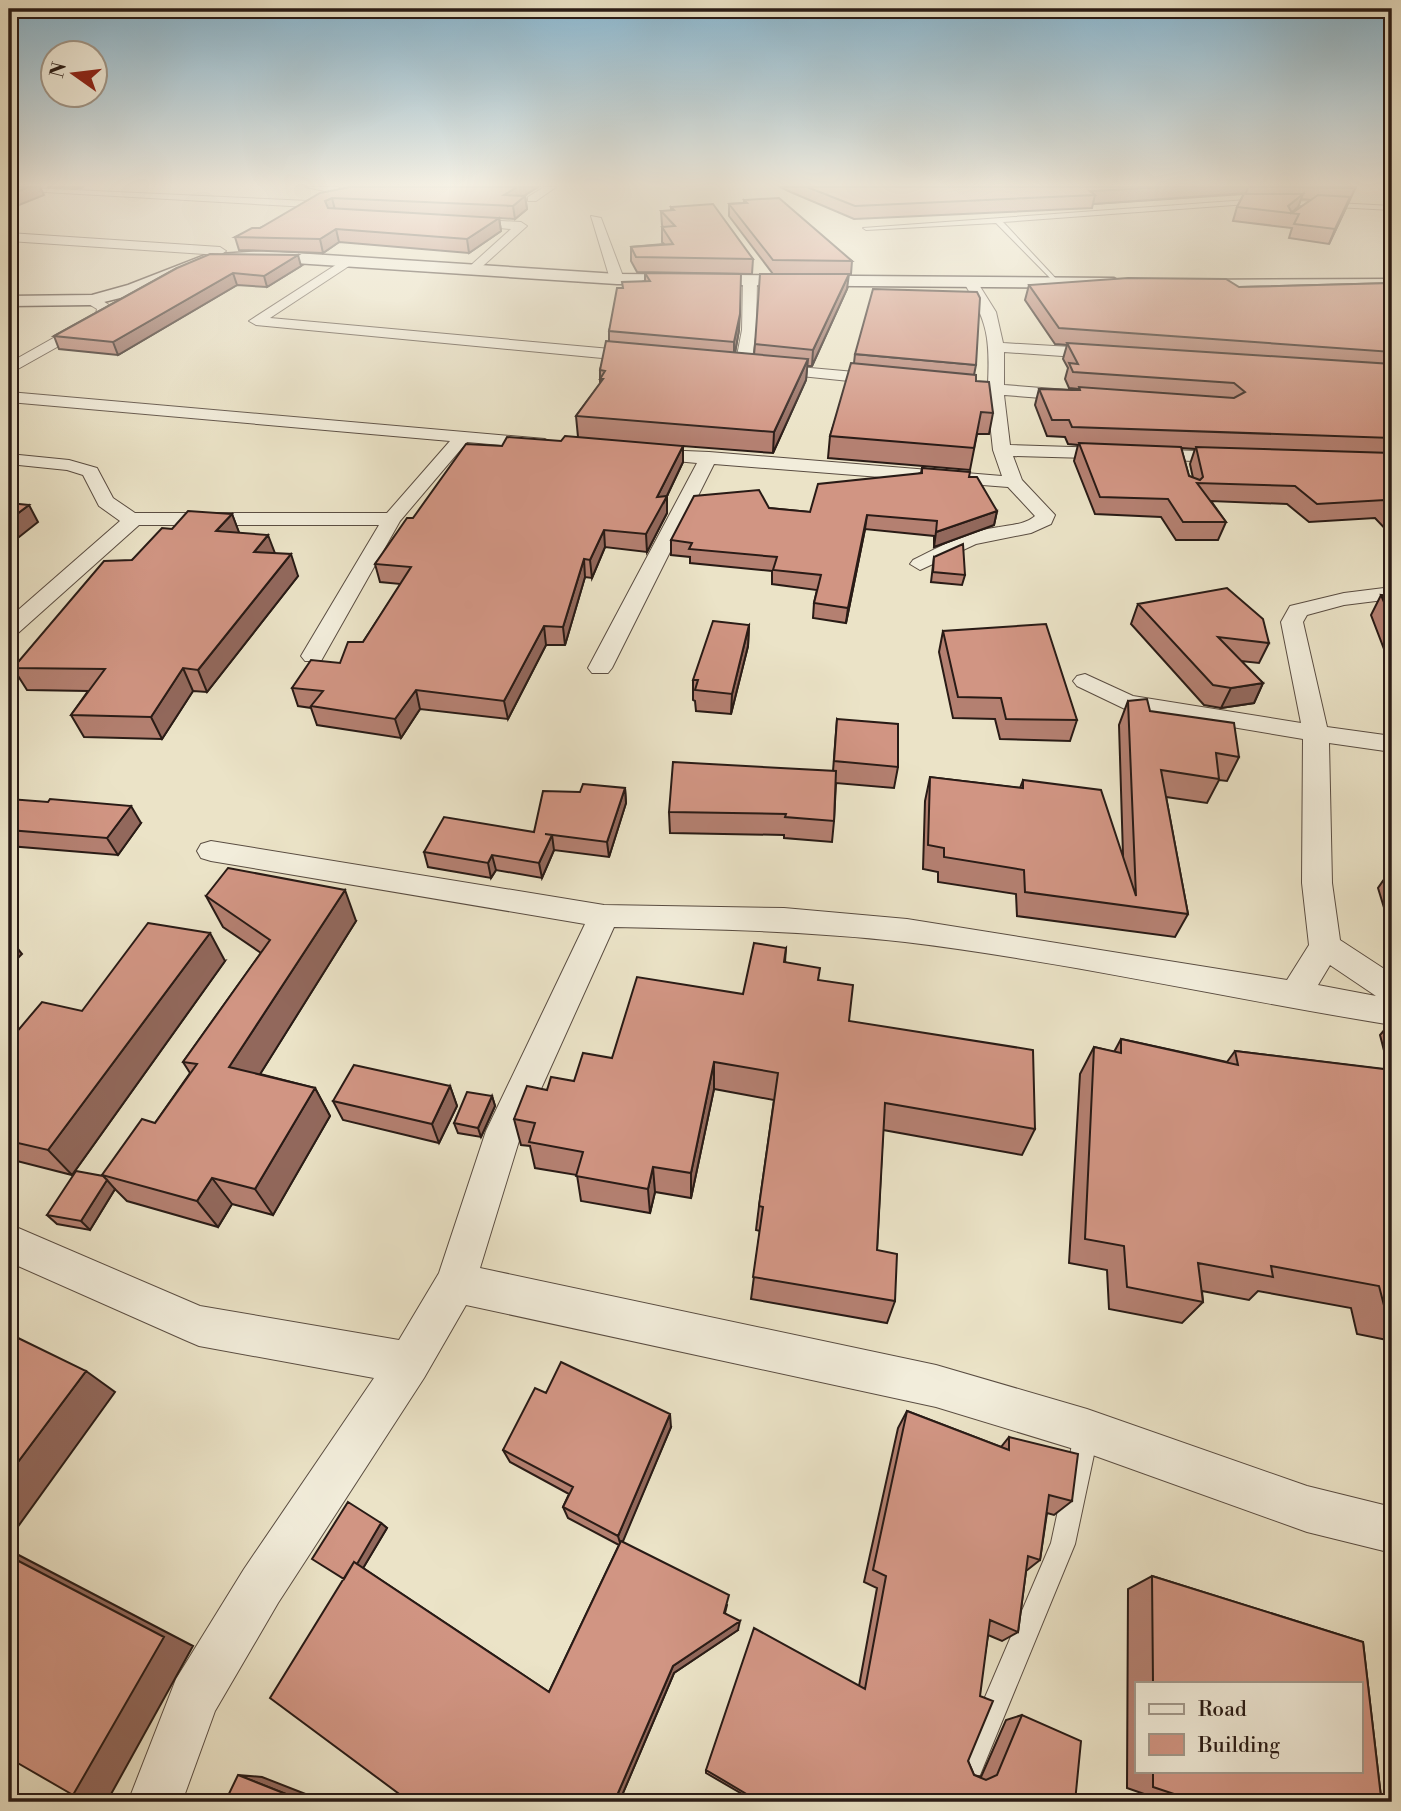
<svg xmlns="http://www.w3.org/2000/svg" width="1401" height="1811" viewBox="0 0 1401 1811" font-family="'Libre Bodoni',serif">
<style>
.lines{fill:none;stroke-linecap:round;stroke-linejoin:round}
.lane-casing{stroke:#5a4d42;stroke-width:2}
.street-casing{stroke:#5a4d42;stroke-width:2}
.secondary-casing{stroke:#291b16;stroke-width:3}
.lane{fill:#f2eddb;fill-rule:evenodd}
.street{fill:#f2eddb;fill-rule:evenodd}
.secondary{fill:#f2eddb;fill-rule:evenodd}
.wall{fill:#b48071;stroke:#291b16;stroke-width:2;fill-rule:evenodd}
.shaded-wall{fill:#92685c;stroke:#291b16;stroke-width:2}
.building{fill:#d19583;stroke:#291b16;stroke-width:2}
</style>
<rect width="100%" height="100%" fill="#ebe3c7"/>
<filter id="stains"><feTurbulence type="fractalNoise" baseFrequency=".00286" numOctaves="4"/><feColorMatrix values="0 0 0 0 .2 0 0 0 0 .09 0 0 0 0 .02 0 0 0 .5 -.17"/></filter>
<radialGradient id="worn" r=".72"><stop offset=".6" stop-color="#630" stop-opacity="0"/><stop offset="1" stop-color="#630" stop-opacity=".3"/></radialGradient>
<g class="lines">
<!-- lane casing -->
<g class="lane-casing">
<path id="lane" d="M1261 199 1392 206V210L1261 203 1003 222 1059 282 1057 285 996 223 866 230 863 228Z
M1087 1419 1095 1423 1099 1431 1075 1544 980 1775 970 1779 960 1775 956 1765 1051 1543 1075 1431 1079 1423Z"/>
</g>
<!-- street casing -->
<g class="street-casing">
<path id="street" d="M9 187 309 201 315 204 309 207 9 190Z
M306 187H338L349 195 344 198 335 193Z
M544 187H556L536 201H528V197Z
M591 216 601 218 624 279 622 282 610 279Z
M461 219 521 222 527 226 474 274 468 270 469 267 511 229 457 224V220Z
M9 233 220 247 226 251 220 255 9 241Z
M348 257 354 261 352 264 270 318 644 352 652 357 644 362 256 325 249 321Z
M750 277 757 281 756 330 751 366 743 371 735 366 742 330 743 281Z
M966 280H976L996 312 1003 343 1105 349 1113 354 1105 359 1004 352V385L1080 391 1088 396 1080 401 1004 395 1010 445 1232 452 1241 457 1232 462 1013 456 1022 480 1055 515 1051 524 1031 533 976 544 920 570 910 564 913 560C941 546 968 531 999 527 1012 525 1026 524 1035 516L1008 487 714 464 612 668 608 673H592L588 668 697 463 643 458 634 453 637 449 709 452 1002 476 993 450 987 394 951 391 943 386 951 381 988 384C990 339 988 322 964 283Z
M87 297H97L109 305 107 319 9 374V363L96 314 97 309 87 303Z
M766 364 888 375 896 380 888 385 761 372V366Z
M9 392 545 439 554 444 545 449 467 442 400 521 321 661H305L301 656 379 525H139L17 634 9 636V618L120 521 99 506 83 475 67 470 9 464V454L69 460 97 468 113 498 135 513H387L450 441 9 402Z
M1392 587V599L1344 605 1307 615 1303 622 1327 727 1392 736V752L1329 743 1332 883 1340 940 1392 974V1025C1230 999 1069 962 905 942 808 931 712 929 614 927L522 1131 480 1268 936 1365 1087 1409 1307 1486 1392 1507V1553L1307 1532 1087 1453 936 1407 466 1305 424 1378 278 1603 215 1711 182 1802H128L176 1679 244 1569 374 1378 199 1346 185 1340 9 1262V1224L200 1306 399 1340 439 1273 486 1131 585 924 211 861 201 858 197 851 201 844 211 841 604 905 784 908 907 919 1287 980 1309 945 1302 883 1303 739 1125 709 1077 686 1073 681 1077 676 1085 674 1133 696 1301 723 1281 622 1290 606 1344 593ZM1330 965 1376 996 1318 985Z"/>
</g>
<!-- secondary casing -->
<g class="secondary-casing">
<path id="secondary" d="M264 251 617 274 1114 278 1123 283 1114 288 617 284 264 261 213 263 140 293 92 305 9 306V296L92 295 128 285 205 255Z
M1392 279V289L1184 290 1175 285 1184 280Z"/>
</g>
<!-- lane -->
<use href="#lane" class="lane"/>
<!-- street -->
<use href="#street" class="street"/>
<!-- secondary -->
<use href="#secondary" class="secondary"/>
</g>
<!-- wall -->
<path class="wall" d="M47 187H84L81 188Z
M349 187H538L523 196H525L527 209 515 219 499 218 501 231 469 253 339 242 323 253 239 250 235 237 260 228Z
M781 187H1356L1329 244 1289 238 1292 228 1233 221 1237 207 1244 194 1093 204 1092 208 854 219 786 190ZM1301 199 1311 200 1292 213 1298 207Z
M744 200 852 261 851 274H773L729 216V204L744 203Z
M671 207 753 259 752 274 637 272 631 261V247L664 244 662 242V227H663L662 225 661 211H671Z
M301 266 267 287 237 285 118 355 59 349 54 336 177 268Z
M645 273 739 330 735 353 754 355 755 344 847 289 812 366H807L806 380 773 453 683 446V462L667 496V513L647 552 605 547 592 578 585 577 565 645H546L508 719 420 709 401 738 317 725 311 708 298 706 292 688 340 663 363 642 401 584 380 582 375 564 413 518 502 446 561 441 578 437 576 416 600 384V370L609 341V331L623 288 645 281Z
M1392 283V536L1375 518 1309 522 1287 504 1211 501 1226 522 1218 540H1176L1161 517 1095 514 1074 461 1078 445 1068 444 1065 437 1047 436 1035 405 1039 389 1072 390H1078V389L1069 388 1065 379 1068 368 1063 359 1067 345 1055 344 1025 300 1029 285 1239 287ZM1181 448 1195 449 1190 464 1193 478 1189 476Z
M855 354 976 365 974 375 976 381 993 413 989 434H977L970 470 828 458 830 436 854 363Z
M922 468 969 477 997 511 994 525 934 547V536L865 529 846 623 813 618 814 603 817 590 772 584V571L690 563V557L671 555V540L769 508 810 512 921 473Z
M232 514 239 533 275 553 298 576 207 692 193 691 162 739 84 737 71 715 88 691 27 690 13 668 132 560 172 529Z
M934 557 965 575 962 585 931 582Z
M1381 595 1392 597V670L1371 615Z
M1138 604 1269 643 1259 663 1241 661 1263 683 1254 703 1221 708 1204 705 1131 624Z
M749 625 748 646 731 714 696 711 695 701 693 700V680Z
M943 631 1077 720 1070 741 1000 739 995 719 953 718 939 652Z
M1128 701 1239 757 1227 781 1219 780 1207 803 1166 797 1188 914 1175 937 1017 916 1016 894 938 882V872L923 869 925 801 930 777 1020 788 1023 780 1123 855 1119 725Z
M837 719 898 767 894 788 836 783 834 821 832 842 784 838V835L670 833 669 812 833 771Z
M625 788 626 803 609 857 554 850 542 878 496 870 491 878 428 867 424 852 534 832 580 792Z
M9 799 141 823 118 855 9 846Z
M1392 868V934L1378 888Z
M206 896 356 921 260 1074 315 1088 330 1116 273 1215 232 1204 218 1227 127 1201 115 1189 90 1230 57 1224 47 1215 103 1176 155 1123 190 1073 183 1062 261 953 223 927Z
M786 948 785 962 818 980 849 1021 1035 1129 1022 1155 883 1130 877 1250 895 1301 887 1323 751 1299 760 1231 756 1230 759 1206 774 1100 714 1089 691 1198 655 1192 650 1213 581 1201 577 1175 535 1168 530 1146 521 1145 514 1119 547 1090 574 1081 612 1058 743 994Z
M225 961 72 1175 9 1159V1041L82 1011Z
M1392 1021V1341L1357 1334 1351 1308 1258 1291 1249 1300 1202 1291 1203 1302 1182 1323 1109 1309 1107 1270 1069 1263 1080 1074 1094 1047 1114 1052 1121 1039 1227 1062 1235 1051 1389 1070 1380 1035Z
M450 1086 457 1106 439 1143 343 1120 333 1101Z
M492 1096 495 1106 481 1137 458 1133 454 1123Z
M546 1393 671 1427 622 1542 727 1605 725 1613 738 1630 674 1673 620 1800 410 1802 344 1579 381 1523 387 1528 363 1568 549 1692 619 1545 568 1518 563 1507 569 1494 510 1462 503 1450Z
M907 1411 1001 1447 1009 1437 1072 1501 1054 1515 1047 1513 1040 1560 1026 1571 1018 1632 1002 1641 988 1635 968 1761 974 1775 981 1777 1006 1720 1022 1715 1075 1802H756L706 1773V1770L859 1686 877 1588 864 1582 898 1428Z
M1152 1576 1363 1642 1381 1797 1392 1802H1167L1127 1788 1128 1589ZM1137 1683H1361V1771H1137Z"/>
<!-- shaded-wall -->
<path class="shaded-wall" d="M28 187H40L44 195 9 209V195Z
M517 187H538L508 206 504 195Z
M1164 187H1248L1246 193 1093 204 1095 195 1090 191Z
M1303 194 1298 207 1291 213 1288 206Z
M525 196 527 209 515 219 513 206Z
M1350 197 1345 210 1329 244 1335 229Z
M332 198 335 210 328 214 325 201Z
M499 218 501 231 469 253 467 239Z
M336 229 339 242 323 253 320 239Z
M298 255 301 266 267 287 264 276Z
M233 273 237 285 118 355 113 342Z
M849 274 847 289 812 366 813 350Z
M740 314 739 330 734 358V342Z
M808 359 806 380 773 453 774 432Z
M683 446V462L663 504 667 496V513L647 552 646 534 657 497Z
M29 505 38 522 9 545V520Z
M997 511 994 525 934 547 936 532Z
M232 514 240 535 216 531Z
M867 515 865 529 846 623 848 608Z
M604 530 605 547 592 578 590 560Z
M268 535 276 556 254 552Z
M291 554 298 576 207 692 198 670Z
M584 559 585 577 565 645 563 627Z
M749 625 748 646 731 714 732 694Z
M544 626 546 645 508 719 504 701Z
M183 668 193 691 162 739 151 717Z
M1263 683 1254 703 1221 708 1231 688Z
M416 690 420 709 401 738 395 719Z
M625 788 626 803 609 857 607 842Z
M131 806 141 823 118 855 107 838Z
M552 835 554 850 542 878 539 863Z
M492 855 496 870 491 878 488 863Z
M345 890 356 921 247 1095 229 1067Z
M210 933 225 961 72 1175 48 1150Z
M9 938 22 954 9 967Z
M714 1062V1089L691 1198V1173Z
M450 1086 457 1106 439 1143 432 1124Z
M315 1088 330 1116 273 1215 255 1189Z
M492 1096 495 1106 481 1137 478 1128Z
M653 1167 655 1192 650 1213 648 1189Z
M212 1178 232 1204 218 1227 197 1201Z
M107 1180 115 1189 90 1230 81 1221Z
M86 1371 115 1392 9 1539V1474Z
M670 1414 671 1427 621 1546 618 1536Z
M381 1523 387 1528 353 1585 346 1580Z
M9 1550 193 1646 110 1796 73 1795 9 1556Z
M740 1621 738 1630 674 1673 620 1800 624 1802H620L615 1800 673 1666Z
M238 1775 262 1777 326 1802H306Z"/>
<!-- building -->
<path class="building" d="M9 187H28L9 195Z
M350 187H517L504 195 525 196 513 206 332 198 325 201 328 208 499 218 467 239 336 229 320 239 235 237 252 228H260L320 193Z
M807 187H1164L1090 191 1095 195 855 206Z
M1294 187H1355L1354 188Z
M1244 194H1303L1288 206 1292 213 1318 195 1350 197 1335 229 1294 224 1299 214 1237 207Z
M779 198 852 261 773 260 729 204 747 203 744 200Z
M713 204 753 259 636 257 631 247 673 244 662 227 675 226 661 211 674 210 671 207Z
M210 254 298 255 264 276 233 273 113 342 54 336 177 268Z
M645 273 741 274 740 314 734 342 609 331 617 288H623L622 282 650 281Z
M760 274H849L813 350 755 344Z
M1128 278 1226 279 1239 287 1392 283V352L1059 328 1029 285Z
M873 289 977 292 980 298 976 365 855 354Z
M606 341 808 359 774 432 576 416 603 379H600L605 371 600 370Z
M1067 343 1392 364V438L1072 427 1069 420H1052L1039 389 1072 390H1080L1079 387 1234 398 1245 392 1234 383 1073 372 1069 363 1078 364Z
M851 363 976 375V381L989 382 993 413 981 412 974 448 830 436Z
M565 436 683 446 657 497 667 496 646 534 604 530 590 560 584 559 563 627 544 626 504 701 416 690 395 719 311 706 323 691 292 688 311 660 340 663 348 642H363L411 567 375 564 407 518H413L466 444 502 446 507 437 561 441Z
M1079 443 1181 447 1189 476 1200 480 1203 477 1196 447 1392 453V508L1385 500 1317 504 1295 486 1197 483 1226 522H1183L1168 499 1100 497Z
M922 468 970 472 969 477H977L997 511 936 532 937 521 867 515 848 608 814 603 821 575 773 570 777 557 689 549 692 543 671 540 694 496 759 490 769 508 810 512 818 484 922 473Z
M9 503 29 505 9 520Z
M188 511 232 514 216 531 268 535 254 552 291 554 198 670 183 668 151 717 71 715 105 669 13 668 104 561 132 560 162 528 172 529Z
M963 544 965 575 933 572 934 557Z
M1227 588 1263 619 1269 643 1218 637 1263 683 1231 688 1213 685 1138 604Z
M1381 595 1392 597V621Z
M713 621 749 625 732 694 695 690 698 680H693Z
M1046 624 1077 720 1006 719 1001 698 958 697 943 631Z
M1147 699 1150 711 1234 723 1239 757 1216 753 1219 779 1161 770 1188 914 1025 892 1024 870 944 857V848L928 845 930 777 1023 788V780L1101 790 1136 896 1128 701Z
M837 719 898 724V767L834 761Z
M673 762 836 771 834 821 785 817 786 814 669 812Z
M583 784 625 788 607 842 545 834 552 835 539 863 492 855 488 863 424 852 444 817 534 832 543 791 580 792Z
M9 799 48 802 50 799 131 806 107 838 9 830Z
M228 868 345 890 229 1067 315 1088 255 1189 212 1178 197 1201 102 1175 142 1119 155 1123 197 1064 183 1062 270 940 206 896Z
M148 923 210 933 48 1150 9 1141V1041L42 1002 82 1011Z
M754 943 786 948 784 962 820 968 818 980 853 985 849 1021 1033 1050 1035 1129 885 1103 877 1250 897 1254 895 1301 753 1277 763 1207 759 1206 778 1073 714 1062 691 1173 653 1167 648 1189 576 1176 583 1152 529 1142 535 1123 514 1119 527 1086 547 1090 551 1077 574 1081 583 1053 612 1058 637 977 743 994Z
M1121 1039 1238 1065 1235 1051 1392 1070V1314L1386 1313 1379 1286 1271 1266 1273 1277 1198 1263 1203 1302 1127 1287 1124 1246 1085 1239 1094 1047 1121 1053Z
M354 1065 450 1086 432 1124 333 1101Z
M467 1092 492 1096 478 1128 454 1123Z
M76 1171 103 1176 107 1180 81 1221 47 1215Z
M14 1336 86 1371 9 1474V1340H11Z
M561 1362 670 1414 618 1536 563 1507 573 1487 503 1450 535 1388 546 1393Z
M907 1411 1009 1450V1437L1078 1454 1072 1501 1049 1495 1040 1560 1028 1556 1018 1632 990 1620 980 1696 993 1701 968 1761 974 1775 986 1780 997 1775 1022 1715 1081 1741 1075 1802H760L706 1770 754 1628 865 1689 886 1576 873 1570Z
M348 1502 381 1523 357 1564 354 1562 344 1579 312 1559Z
M621 1541 729 1595 724 1613 740 1621 673 1666 615 1800 620 1802H410L270 1698 354 1562 549 1692Z
M9 1556 164 1637 73 1795 9 1758Z
M1152 1576 1363 1642 1381 1797 1392 1802H1198L1153 1787V1771H1361V1683H1153Z
M238 1775 306 1802H225Z"/>
<!-- sky -->
<linearGradient id="sky" x2="0" y2="1"><stop stop-color="#88b8d3"/><stop offset="0.42" stop-color="#f6f2e6"/><stop offset="1" stop-color="#f6f2e6" stop-opacity="0"/></linearGradient>
<rect width="1401" height="440" fill="url(#sky)"/>
<!-- margin -->
<rect width="1401" height="1811" fill="none" stroke="#ebe3c7" stroke-width="35"/>
<rect x="10" y="10" width="1380" height="1790" fill="none" stroke="#291b16" stroke-width="3.5"/>
<rect x="18" y="18" width="1366" height="1776" fill="none" stroke="#291b16" stroke-width="2"/>
<!-- legend -->
<rect x="1135" y="1682" width="228" height="91" fill="#f2eddb" stroke="#a2998c" stroke-width="2"/>
<rect x="1149" y="1704" width="35" height="10" fill="#f2eddb" stroke="#a2998c" stroke-width="2"/>
<text x="1198" y="1716" font-size="21" fill="#291b16">Road</text>
<rect x="1149" y="1734" width="35" height="21" fill="#d19583" stroke="#a2998c" stroke-width="2"/>
<text x="1198" y="1752" font-size="21" fill="#291b16">Building</text>
<!-- north arrow -->
<g transform="translate(74 74) rotate(284)"><circle r="33" fill="#f2eddb" stroke="#a2998c" stroke-width="2"/>
<path d="M0-5L12 26L0 18L-12 26Z" fill="#8f2418"/>
<text y="-10" font-size="19" font-weight="bold" text-anchor="middle" fill="#291b16">N</text>
</g>
<rect width="100%" height="100%" filter="url(#stains)"/>
<rect width="100%" height="100%" fill="url(#worn)"/>
</svg>
